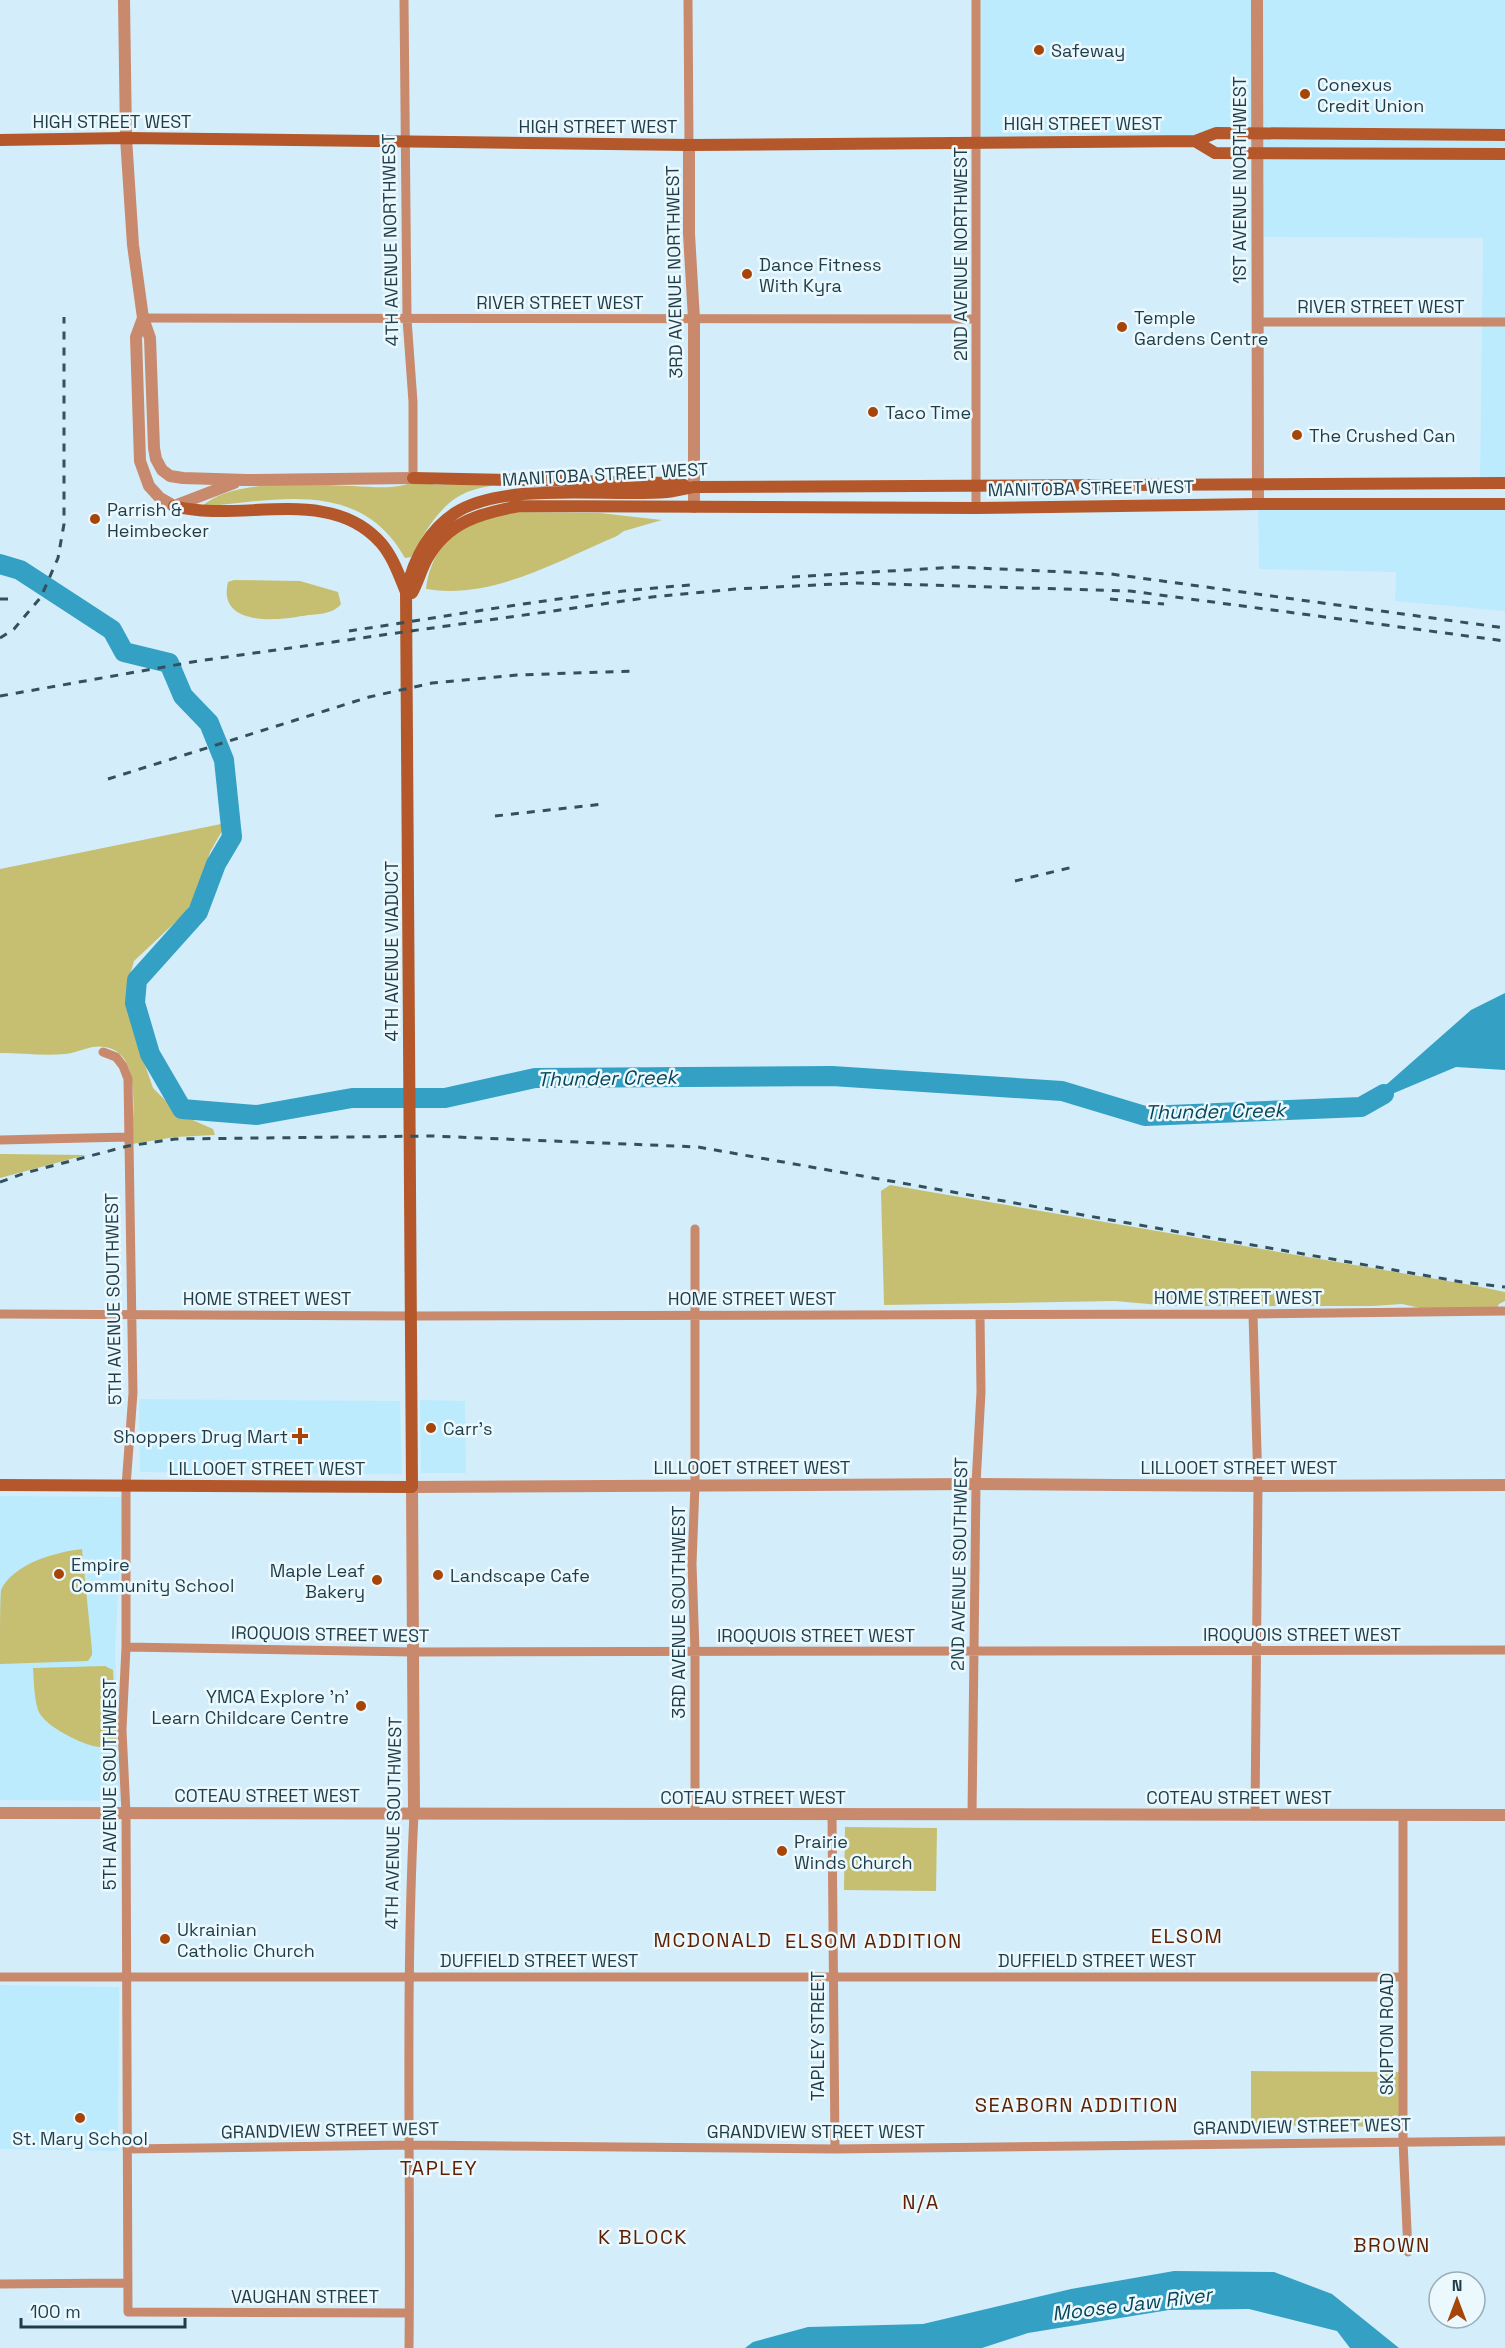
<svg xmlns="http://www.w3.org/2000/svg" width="1505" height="2348" viewBox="0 0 1505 2348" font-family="'Space Grotesk',sans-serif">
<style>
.built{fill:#bcebfe}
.green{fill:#c6bf71}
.water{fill:#33a0c4}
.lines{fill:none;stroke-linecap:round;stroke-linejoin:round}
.river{stroke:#33a0c4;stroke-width:20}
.minor{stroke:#c9896d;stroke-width:9}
.tertiary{stroke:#c9896d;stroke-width:12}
.secondary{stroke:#b4572a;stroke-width:12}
.rail{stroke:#33515c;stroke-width:3;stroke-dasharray:8 8;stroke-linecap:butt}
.poi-dot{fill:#a74508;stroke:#ebf9ff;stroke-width:2}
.labels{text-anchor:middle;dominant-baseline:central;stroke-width:5;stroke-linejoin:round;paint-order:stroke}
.poi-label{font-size:18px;fill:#1f3d48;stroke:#ebf9ff;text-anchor:start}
.street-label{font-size:18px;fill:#1f3d48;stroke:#ebf9ff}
.water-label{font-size:20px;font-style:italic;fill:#074659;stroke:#ebf9ff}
.neighbourhood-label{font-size:20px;letter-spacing:1.5px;fill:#5e2000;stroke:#ebf9ff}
</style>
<rect width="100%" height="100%" fill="#d3eefa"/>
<!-- built -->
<path class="built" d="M976 0H1505V483L1480 484 1483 238 1258 237V133L1195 141 976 142Z
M1258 504H1505V611L1395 601 1396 572 1259 569Z
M139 1399 400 1401 402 1474 140 1472Z
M420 1400 465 1401 466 1473H421Z
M0 1496 123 1497 115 1651 121 1801 0 1800Z
M0 1985 119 1987 118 2151 0 2149Z"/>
<!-- green -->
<path class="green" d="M416 481 436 485 507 482C495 485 482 487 470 491 441 501 425 532 411 557L405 558C360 478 277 500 201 507 233 477 311 485 353 486 375 487 396 490 416 481Z
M515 512 600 513 662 520 624 531 617 536C557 561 493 600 426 589 429 564 441 540 464 526 475 519 501 516 515 512Z
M234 580 300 581 338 592 341 604C333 615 315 614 302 616 276 621 217 626 228 582Z
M221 824 222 831 210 852 196 896 184 914 134 961 127 985 134 1033 153 1088 179 1114 213 1129 215 1135 175 1137 132 1144C132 1115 143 1053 105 1047 91 1044 78 1053 65 1054 44 1056 21 1053 0 1053V869Z
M0 1154 86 1155 0 1178Z
M890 1185 1471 1285 1505 1292V1301L1499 1304 1497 1308H1420L1402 1304 1373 1306H1171L1115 1301 884 1305 881 1191Z
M82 1549 92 1650V1655L88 1661 0 1664C0 1650 0 1599 1 1590 14 1563 56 1552 82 1549Z
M105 1666 113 1670 117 1746C110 1746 101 1748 93 1746 78 1742 44 1726 38 1710 34 1697 34 1682 33 1668Z
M845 1827 937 1828 936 1891 844 1890Z
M1251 2071 1401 2072V2127L1251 2125Z"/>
<!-- water -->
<path class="water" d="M1505 993V1070L1456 1067 1361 1107 1471 1010Z
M1174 2271 1274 2272 1332 2294 1399 2348H1350L1337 2331 1249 2309 1169 2310 1028 2333 982 2348H745L753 2342 808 2327 923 2324 1071 2289Z"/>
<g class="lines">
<!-- river -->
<path class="river" d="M0 564 20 570 112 630 124 652 169 663 183 696 209 723 224 760 232 837 216 864 198 912 137 980 135 1003 150 1054 182 1109 257 1115 352 1098H445L535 1078 832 1076 1062 1091 1145 1116 1361 1107 1384 1094"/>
<!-- minor -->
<path class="minor" d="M404 0 407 319 413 402V478
M688 0 689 145
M976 0V508
M143 318 976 319
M1258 322H1505
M103 1052 116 1057 123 1066 128 1079 133 1393 126 1486V1647L122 1730 126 1813 128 2312 409 2313
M0 1140 128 1137
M695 1229V1485L692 1564 695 1651V1814
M0 1314 411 1316 1253 1314 1505 1311
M1253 1314 1258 1486 1255 1816
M126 1647 413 1652 1505 1650
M832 1815 835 2149
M972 1815 976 1484 981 1392 980 1315
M1403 1815V2141L1408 2252
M0 1977H1402
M127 2149 408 2145 835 2149 1505 2141
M0 2284 127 2283
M409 2348C411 2170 405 1992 414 1814"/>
<!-- tertiary -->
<path class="tertiary" d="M124 0 126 138 133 245 143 318 150 338 154 448 156 459 162 470 170 476 183 478 247 480 413 478
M1257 0 1258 504
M689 145V234L694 319V507
M143 318 136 337 140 461 149 486 160 498 174 506 234 483
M0 1813 1505 1815
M414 1814 412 1487 976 1484 1258 1486 1505 1485"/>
<!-- secondary -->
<path class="secondary" d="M0 140 126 138 689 145 1195 141 1216 133 1505 135
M1195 141 1215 153 1505 154
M413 478 668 483 684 485
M174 506C240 524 329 484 381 543 393 557 399 575 406 592
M412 593C418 582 421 570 427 559 447 522 481 513 519 506L976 508 1258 504H1505
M0 1485 412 1487 406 592C413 561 428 531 455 513 504 481 608 497 667 492 676 491 685 489 694 487L1505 483"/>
<!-- rail -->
<path class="rail" d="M792 577 955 567 1111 574 1505 628
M0 599H16
M1110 599 1164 604
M349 631C462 614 576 593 691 585
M0 638 14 629 41 597 58 558 64 524V317
M0 696 198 661 652 597 735 589 856 583 1130 591 1505 641
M108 779 369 697 432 683 517 675 634 671
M495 816 603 804
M1015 881 1073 867
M0 1182 25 1173 128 1146 175 1139 432 1136 698 1147 1462 1282 1505 1287"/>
</g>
<!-- markers -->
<g class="poi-dot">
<circle cx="1039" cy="50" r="6"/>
<circle cx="1305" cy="94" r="6"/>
<circle cx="747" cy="274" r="6"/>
<circle cx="1122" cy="327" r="6"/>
<circle cx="873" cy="412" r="6"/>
<circle cx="1297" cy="435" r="6"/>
<circle cx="95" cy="519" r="6"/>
<circle cx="431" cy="1428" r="6"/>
<path d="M297 1427h6v6h6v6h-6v6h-6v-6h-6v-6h6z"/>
<circle cx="59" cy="1574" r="6"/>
<circle cx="438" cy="1575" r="6"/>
<circle cx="377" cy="1580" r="6"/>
<circle cx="361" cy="1706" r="6"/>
<circle cx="782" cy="1851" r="6"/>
<circle cx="165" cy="1939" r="6"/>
<circle cx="80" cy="2118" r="6"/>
</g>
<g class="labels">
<!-- poi labels -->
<g class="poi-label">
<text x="1051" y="50">Safeway</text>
<text x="1317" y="84">Conexus<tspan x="1317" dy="21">Credit Union</tspan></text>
<text x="759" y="264">Dance Fitness<tspan x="759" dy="21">With Kyra</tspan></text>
<text x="1134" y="317">Temple<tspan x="1134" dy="21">Gardens Centre</tspan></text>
<text x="885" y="412">Taco Time</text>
<text x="1309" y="435">The Crushed Can</text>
<text x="107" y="509">Parrish &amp;<tspan x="107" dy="21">Heimbecker</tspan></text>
<text x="443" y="1428">Carr's</text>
<text x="288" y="1436" text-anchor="end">Shoppers Drug Mart</text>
<text x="71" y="1564">Empire<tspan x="71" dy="21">Community School</tspan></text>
<text x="365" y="1570" text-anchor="end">Maple Leaf<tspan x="365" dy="21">Bakery</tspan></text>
<text x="450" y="1575">Landscape Cafe</text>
<text x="349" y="1696" text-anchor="end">YMCA Explore 'n'<tspan x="349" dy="21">Learn Childcare Centre</tspan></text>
<text x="794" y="1841">Prairie<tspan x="794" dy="21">Winds Church</tspan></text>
<text x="177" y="1929">Ukrainian<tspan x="177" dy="21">Catholic Church</tspan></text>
<text x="80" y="2138" text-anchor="middle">St. Mary School</text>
</g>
<!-- street labels -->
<g class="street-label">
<text x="112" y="121">HIGH STREET WEST</text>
<text x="1083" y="123">HIGH STREET WEST</text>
<text x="598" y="126">HIGH STREET WEST</text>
<text transform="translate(1239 180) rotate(-90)">1ST AVENUE NORTHWEST</text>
<text transform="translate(390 240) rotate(-91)">4TH AVENUE NORTHWEST</text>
<text transform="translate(960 254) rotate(-90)">2ND AVENUE NORTHWEST</text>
<text transform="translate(674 272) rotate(-91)">3RD AVENUE NORTHWEST</text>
<text x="560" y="302">RIVER STREET WEST</text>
<text x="1381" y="306">RIVER STREET WEST</text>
<text transform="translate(605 474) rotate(-3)">MANITOBA STREET WEST</text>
<text transform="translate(1091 488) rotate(-1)">MANITOBA STREET WEST</text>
<text transform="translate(391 951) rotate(-90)">4TH AVENUE VIADUCT</text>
<text x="1238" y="1297">HOME STREET WEST</text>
<text x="267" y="1298">HOME STREET WEST</text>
<text x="752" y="1298">HOME STREET WEST</text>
<text transform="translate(113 1299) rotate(-91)">5TH AVENUE SOUTHWEST</text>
<text x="752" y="1467">LILLOOET STREET WEST</text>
<text x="1239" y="1467">LILLOOET STREET WEST</text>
<text x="267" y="1468">LILLOOET STREET WEST</text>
<text transform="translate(959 1564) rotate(-89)">2ND AVENUE SOUTHWEST</text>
<text transform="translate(678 1612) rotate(-90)">3RD AVENUE SOUTHWEST</text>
<text transform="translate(330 1634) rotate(1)">IROQUOIS STREET WEST</text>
<text x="1302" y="1634">IROQUOIS STREET WEST</text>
<text x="816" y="1635">IROQUOIS STREET WEST</text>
<text transform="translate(109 1784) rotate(-90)">5TH AVENUE SOUTHWEST</text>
<text x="267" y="1795">COTEAU STREET WEST</text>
<text x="753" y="1797">COTEAU STREET WEST</text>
<text x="1239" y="1797">COTEAU STREET WEST</text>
<text transform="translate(393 1823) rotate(-89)">4TH AVENUE SOUTHWEST</text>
<text x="539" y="1960">DUFFIELD STREET WEST</text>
<text x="1097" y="1960">DUFFIELD STREET WEST</text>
<text transform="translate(1386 2034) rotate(-90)">SKIPTON ROAD</text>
<text transform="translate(817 2036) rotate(-90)">TAPLEY STREET</text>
<text transform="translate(1302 2126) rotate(-1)">GRANDVIEW STREET WEST</text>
<text transform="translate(330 2130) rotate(-1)">GRANDVIEW STREET WEST</text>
<text x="816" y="2131">GRANDVIEW STREET WEST</text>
<text x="305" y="2296">VAUGHAN STREET</text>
</g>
<!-- water labels -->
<g class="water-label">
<text transform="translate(607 1078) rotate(-1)">Thunder Creek</text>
<text transform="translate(1215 1111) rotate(-1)">Thunder Creek</text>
<text transform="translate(1132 2304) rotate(-7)">Moose Jaw River</text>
</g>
<!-- neighbourhood labels -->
<g class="neighbourhood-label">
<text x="1187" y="1936">ELSOM</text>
<text x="713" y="1940">MCDONALD</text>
<text x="874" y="1941">ELSOM ADDITION</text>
<text x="1077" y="2105">SEABORN ADDITION</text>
<text x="439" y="2168">TAPLEY</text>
<text x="921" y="2202">N/A</text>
<text x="643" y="2237">K BLOCK</text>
<text x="1392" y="2245">BROWN</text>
</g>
</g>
<!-- north arrow -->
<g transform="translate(1457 2300)"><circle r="28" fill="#ebf9ff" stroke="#99aeb6" stroke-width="1.5"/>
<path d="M0-4.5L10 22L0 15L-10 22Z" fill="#a74508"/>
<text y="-9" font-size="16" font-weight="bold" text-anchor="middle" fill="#1f3d48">N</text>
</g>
<!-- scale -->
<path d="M21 2318v9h164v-9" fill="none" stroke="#1f3d48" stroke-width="3"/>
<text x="30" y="2318" font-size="18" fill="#1f3d48" stroke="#ebf9ff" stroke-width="4.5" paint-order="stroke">100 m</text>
</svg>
